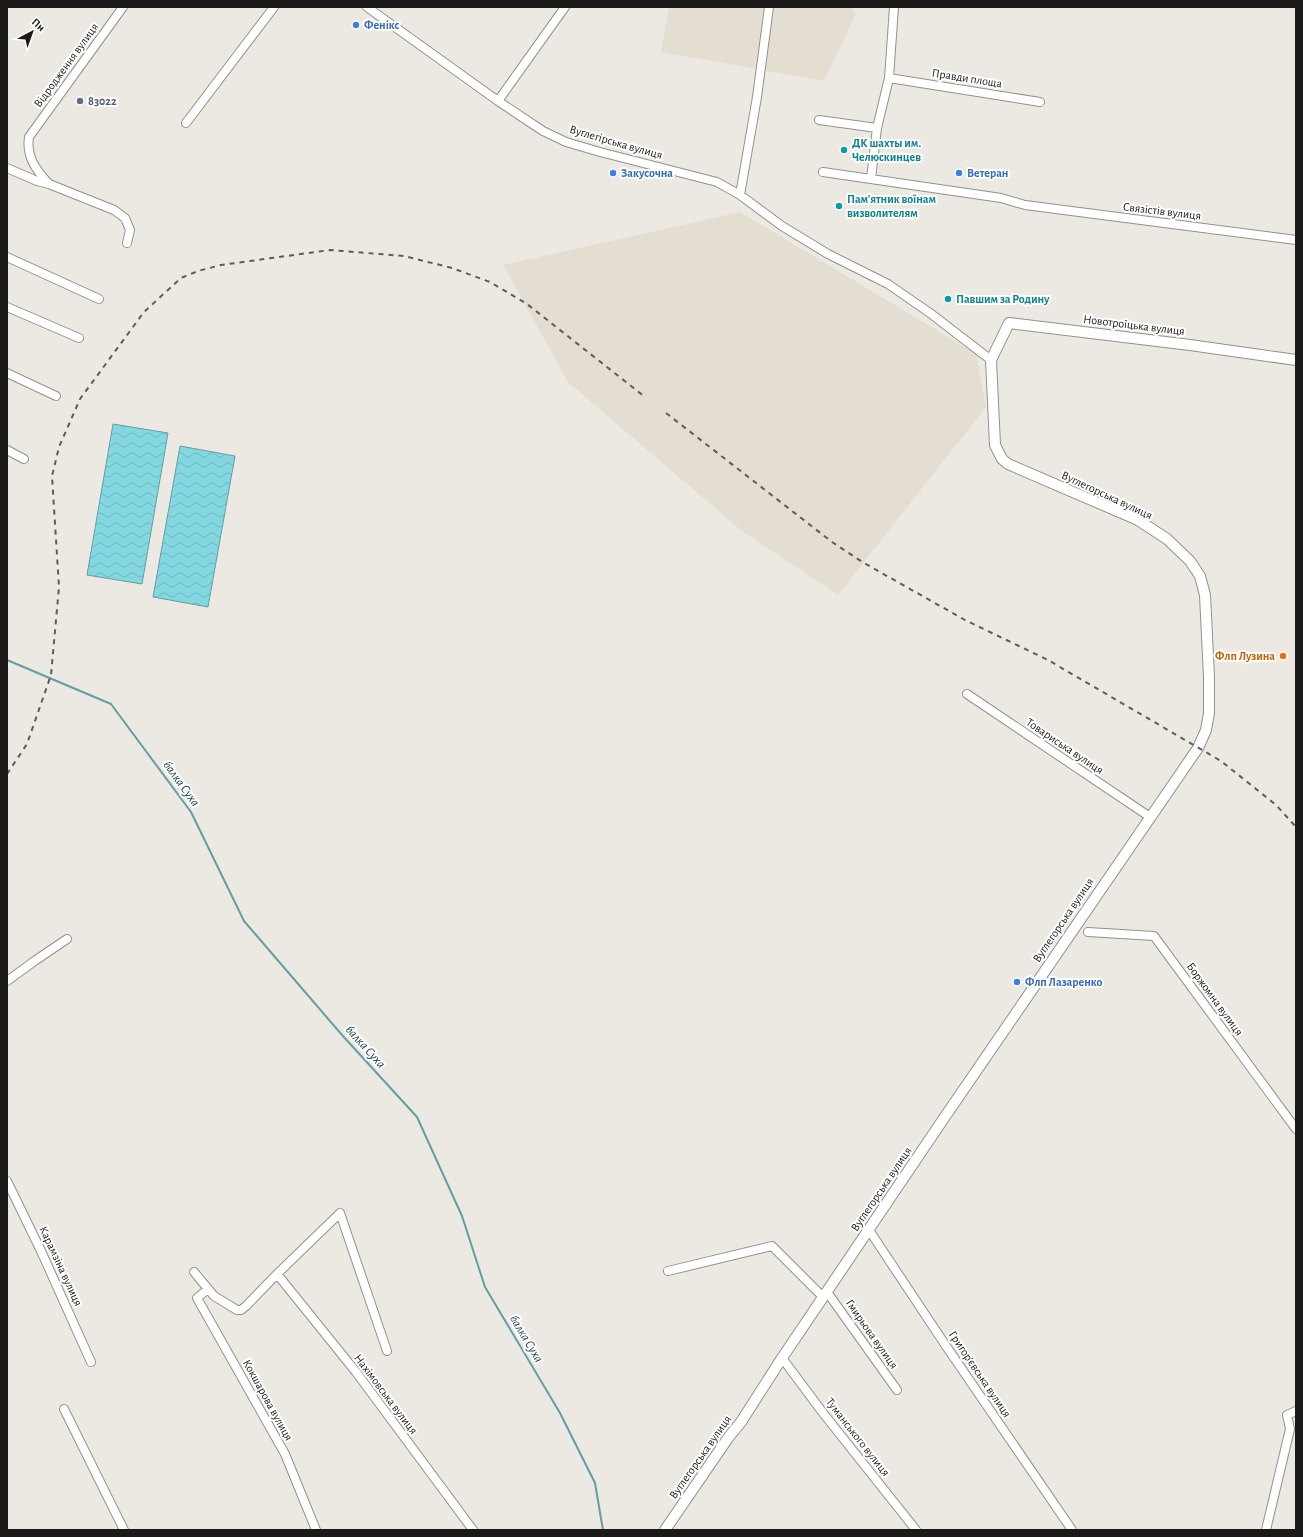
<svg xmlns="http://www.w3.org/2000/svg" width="1303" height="1537" viewBox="0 0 1303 1537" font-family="'Alegreya Sans',sans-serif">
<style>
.built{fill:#e3ded1}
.water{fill:url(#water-waves);stroke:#649ea4}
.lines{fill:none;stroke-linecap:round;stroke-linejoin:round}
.stream{stroke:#649ea4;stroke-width:2}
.minor-casing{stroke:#93918b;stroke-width:10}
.major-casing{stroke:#93918b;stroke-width:12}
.minor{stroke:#fff;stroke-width:8}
.major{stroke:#fff;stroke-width:10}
.rail{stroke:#5e5c59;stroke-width:2;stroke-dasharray:5 5;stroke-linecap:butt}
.shop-dot{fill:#3f7fe0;stroke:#fff;stroke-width:1.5}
.service-dot{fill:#5c6f8a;stroke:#fff;stroke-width:1.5}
.culture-dot{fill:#0f9aa8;stroke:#fff;stroke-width:1.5}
.food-dot{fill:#e8710a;stroke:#fff;stroke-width:1.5}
.labels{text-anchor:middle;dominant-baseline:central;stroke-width:4;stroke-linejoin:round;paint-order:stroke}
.shop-label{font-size:12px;font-weight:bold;fill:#366cbe;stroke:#fff;text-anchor:start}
.street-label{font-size:12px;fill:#1b1a18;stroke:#fff}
.service-label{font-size:12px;font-weight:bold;fill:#4e5e75;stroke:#fff;text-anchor:start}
.culture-label{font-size:12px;font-weight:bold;fill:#0d838f;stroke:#fff;text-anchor:start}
.food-label{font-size:12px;font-weight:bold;fill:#c56008;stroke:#fff;text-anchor:end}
.water-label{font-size:13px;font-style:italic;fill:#153e42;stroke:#fff}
</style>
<defs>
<pattern id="water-waves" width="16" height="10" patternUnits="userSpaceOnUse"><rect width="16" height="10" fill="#83d7e0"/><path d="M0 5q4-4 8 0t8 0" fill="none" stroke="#71b8bf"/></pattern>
</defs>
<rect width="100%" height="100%" fill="#ece9e3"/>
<!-- built -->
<path class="built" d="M669 7H851L856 14 824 81 661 52Z
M740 212 976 354 986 407 838 595 742 531 568 382 503 265Z"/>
<!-- water -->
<path class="water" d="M113 424 168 433 142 584 87 575Z
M180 446 235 456 208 607 153 597Z"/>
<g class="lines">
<!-- stream -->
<path class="stream" d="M7 660 111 704 191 812 244 921 342 1035 417 1117 462 1216 485 1287 560 1413 595 1483 603 1530"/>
<!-- minor casing -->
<g class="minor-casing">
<path id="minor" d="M367 7 498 101 543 131 566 142 600 152 717 182 740 195 782 226 828 254 888 284 930 313 991 360
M889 78 1040 102
M498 101 565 7
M819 120 877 128
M186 123 274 7
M7 168 37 181 49 184 114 210 125 218 130 230 127 243
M823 172 1001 198 1025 205 1296 240
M871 179 877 128 889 78 894 7
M49 184C36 170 26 157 29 137L123 7
M740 195 757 97 769 7
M7 257 99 299
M7 307 79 338
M7 373 56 396
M7 450 24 459
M967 694 1150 817
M1088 932 1154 936 1296 1129
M7 981 36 960 67 939
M7 1181 41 1251 91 1362
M869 1230 946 1346 1072 1530
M668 1271 772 1246 823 1297
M194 1272 214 1296 237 1310H241L246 1306 277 1274 356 1372 473 1530
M277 1274 340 1213 387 1351
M208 1289 197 1298 285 1454 316 1530
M827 1292 897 1390
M782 1358 823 1413 916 1530
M64 1409 124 1530
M1266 1530 1290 1429 1287 1415 1296 1411"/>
</g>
<!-- major casing -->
<g class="major-casing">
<path id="major" d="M665 1530 728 1438 741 1422 782 1358 942 1121 1198 748 1206 730 1209 713V677L1205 595 1200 576 1190 561 1167 539 1138 520 1008 464 1002 459 995 445 991 360 1009 323 1190 345 1296 360"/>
</g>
<!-- minor -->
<use href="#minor" class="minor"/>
<!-- major -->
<use href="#major" class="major"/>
<!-- rail -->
<path class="rail" d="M666 413 832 542 864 563 965 620 1048 660 1221 761 1276 805 1296 827
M7 774 27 744 51 675 59 587 52 476 59 447 80 399 144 312 181 278 198 271 221 265 330 250 404 256 452 268 490 282 527 304 645 397"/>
</g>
<!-- markers -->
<g class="shop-dot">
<circle cx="356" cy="25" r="4"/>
<circle cx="613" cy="173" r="4"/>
<circle cx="959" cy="173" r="4"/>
<circle cx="1017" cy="982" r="4"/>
</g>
<circle class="service-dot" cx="80" cy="101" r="4"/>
<g class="culture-dot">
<circle cx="844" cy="150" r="4"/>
<circle cx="839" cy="206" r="4"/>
<circle cx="948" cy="299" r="4"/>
</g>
<circle class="food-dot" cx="1283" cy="656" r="4"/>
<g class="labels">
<!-- shop labels -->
<g class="shop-label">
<text x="364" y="25">Фенікс</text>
<text x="621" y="173">Закусочна</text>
<text x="967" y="173">Ветеран</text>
<text x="1025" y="982">Флп Лазаренко</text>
</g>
<!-- street labels -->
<g class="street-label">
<text transform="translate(66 65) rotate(-54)">Відродження вулиця</text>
<text transform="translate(967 78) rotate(9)">Правди площа</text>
<text transform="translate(616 142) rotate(16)">Вуглегірська вулиця</text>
<text transform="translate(1162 211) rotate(7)">Связістів вулиця</text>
<text transform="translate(1134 325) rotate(7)">Новотроїцька вулиця</text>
<text transform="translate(1107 495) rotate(25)">Вуглегорська вулиця</text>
<text transform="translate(1065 746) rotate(34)">Товариська вулиця</text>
<text transform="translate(1063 920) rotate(-56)">Вуглегорська вулиця</text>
<text transform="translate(1215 999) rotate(54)">Боржомна вулиця</text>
<text transform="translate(881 1189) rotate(-56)">Вуглегорська вулиця</text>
<text transform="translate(61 1266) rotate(65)">Карамзіна вулиця</text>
<text transform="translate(872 1334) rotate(55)">Гмирьова вулиця</text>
<text transform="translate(980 1374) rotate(56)">Григор’євська вулиця</text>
<text transform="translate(386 1394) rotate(53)">Нахімовська вулиця</text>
<text transform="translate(268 1400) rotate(61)">Кокшарова вулиця</text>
<text transform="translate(858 1437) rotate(52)">Туманського вулиця</text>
<text transform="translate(700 1457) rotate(-55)">Вуглегорська вулиця</text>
</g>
<!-- service labels -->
<g class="service-label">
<text x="88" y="101">83022</text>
</g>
<!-- culture labels -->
<g class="culture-label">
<text x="852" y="143">ДК шахты им.<tspan x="852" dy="14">Челюскинцев</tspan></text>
<text x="847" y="199">Пам'ятник воїнам<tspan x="847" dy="14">визволителям</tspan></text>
<text x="956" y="299">Павшим за Родину</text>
</g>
<!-- food labels -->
<g class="food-label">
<text x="1275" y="656">Флп Лузина</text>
</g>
<!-- water labels -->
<g class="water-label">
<text transform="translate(181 784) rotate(54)">балка Суха</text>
<text transform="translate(365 1047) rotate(48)">балка Суха</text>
<text transform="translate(526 1339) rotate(59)">балка Суха</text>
</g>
</g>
<!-- border -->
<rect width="1303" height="1537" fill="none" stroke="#1b1a18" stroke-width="16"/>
<!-- north arrow -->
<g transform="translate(32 32) rotate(41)" stroke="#ffffff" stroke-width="3" paint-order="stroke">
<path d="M0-3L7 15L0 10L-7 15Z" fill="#1b1a18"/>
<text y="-6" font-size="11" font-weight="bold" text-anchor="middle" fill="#1b1a18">Пн</text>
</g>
</svg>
